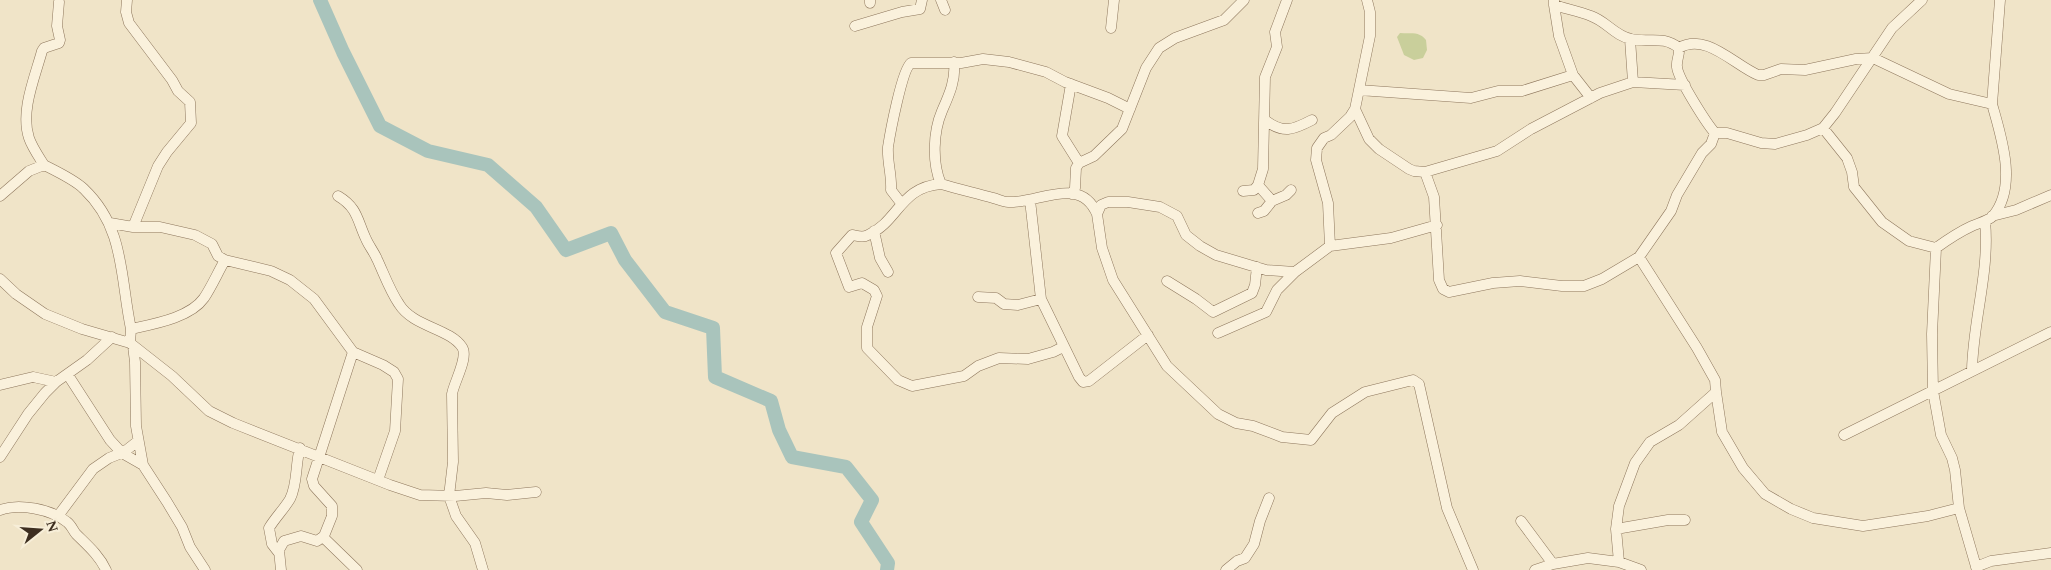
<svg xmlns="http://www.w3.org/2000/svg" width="2051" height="570" viewBox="0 0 2051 570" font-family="Spectral,serif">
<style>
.green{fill:#c9cf9b}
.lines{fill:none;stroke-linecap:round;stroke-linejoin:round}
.river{stroke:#a9c4bc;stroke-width:14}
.minor-casing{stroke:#8d765c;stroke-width:11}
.minor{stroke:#faf1dc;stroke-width:10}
</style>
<rect width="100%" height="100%" fill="#f0e4c8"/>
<!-- green -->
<path class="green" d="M1400 33C1411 34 1419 31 1426 40L1427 50 1423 58 1414 60 1404 55 1397 37Z"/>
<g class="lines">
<!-- river -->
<path class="river" d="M320 0 343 52 380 126 428 151 488 165 536 207 566 250 611 233 625 260 665 312 713 328 715 377 771 401 779 430 792 457 846 467 872 500 861 522 888 563 887 570"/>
<!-- minor casing -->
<g class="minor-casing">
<path id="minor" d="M870 0V3
M941 0 945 10
M1367 0 1370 12V36L1355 109 1369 139 1379 149 1409 169 1414 171 1425 172 1497 151 1531 129 1600 93 1633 82 1685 85
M1554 0V5C1566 9 1579 11 1591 16 1606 21 1615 36 1631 39 1649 43 1663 35 1679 48 1680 55 1676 60 1677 67 1678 79 1707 124 1715 133H1727L1761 143 1775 144 1807 135 1823 128 1835 113 1892 28 1922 0
M1554 5 1559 36 1573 75 1591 98
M855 26 902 12 920 9 922 0
M1111 28 1114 0
M1630 39 1633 82
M1679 48C1706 32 1734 65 1758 75H1764L1781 69 1805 70 1856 59 1873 58 1949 94 1992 104C2001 136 2018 186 1993 216 1988 221 1979 223 1972 226 1959 232 1947 240 1936 248L1932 334 1933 391 1941 435 1952 458 1955 470 1959 508 1977 570
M1071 84 1062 136 1079 163
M1359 90 1471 98 1498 91H1522L1573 75
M1992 104 2000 0
M1265 120C1283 134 1293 130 1312 120
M1823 128 1847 158 1852 172 1854 187 1882 222 1909 241 1936 248
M44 165C39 157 32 147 29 138 20 111 35 77 42 51L44 48 59 43 60 40 57 26 59 2
M1425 172 1434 197 1439 280 1443 289 1449 292 1493 283 1520 281 1562 286H1584L1602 279 1639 257 1671 211 1677 195 1702 153 1711 144 1715 133
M941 184C932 163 933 132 942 111 949 95 956 80 954 62
M1243 191 1254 190 1258 185 1263 169 1265 77 1277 47 1275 32 1287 0
M1072 194 1075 188 1076 168 1079 163 1094 156 1122 129 1146 68 1159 48 1175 38 1224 20 1244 0
M0 196 29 171 44 165C56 171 75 180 84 189 125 228 120 277 131 329L130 343
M338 196C358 208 357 220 366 239 369 246 374 252 377 259 384 274 390 291 399 304 413 327 449 328 462 347 469 357 454 382 452 394L453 462 449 496 456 516 475 543 483 570
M1030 200 1041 299 1079 377 1083 382 1089 381 1148 335
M1272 201 1286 195 1291 190
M901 203 891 190C892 175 887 162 888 147 890 134 902 69 911 63H961L983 59 1009 62 1046 72 1065 82 1108 98 1130 109
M1258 213 1264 211 1272 201 1258 185
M1992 216 2016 210 2051 195
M110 223 133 227 158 166 167 152 191 123 190 102 178 91 172 80 129 23 126 12 127 0
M133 227H160L195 235 212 244 218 256 225 260 271 271 290 280 314 299 353 352 383 365 394 372 398 379 395 431 378 480
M874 231 880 258 888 272
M1330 246 1391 238 1437 225
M1295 272 1266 270 1216 255 1200 246 1186 235 1177 216 1160 207 1128 202H1108L1101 205 1097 214 1102 248 1113 280 1167 366 1218 414 1236 423 1253 426 1282 437 1311 440 1332 413 1365 392 1413 380 1419 384 1447 508 1473 570
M0 279 16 294 45 314 82 329 130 343 172 376 209 411 233 423 390 485 420 495 455 496 486 493 507 495 536 492
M1167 281 1196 299 1213 312 1252 293 1255 285 1257 267
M978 297 996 298 1004 304 1018 305 1041 299
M131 329C153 324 190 318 204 298 212 286 218 272 225 260
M1218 333 1266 312 1277 290 1295 272 1330 246 1328 203 1316 160 1317 148 1324 138 1331 135 1350 117 1355 109
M133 346 135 362 136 426 143 465 167 502 182 527 190 547 205 570
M1063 347 1053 352 1028 359 999 358 978 366 964 376 912 386 898 380 867 348V327L877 296 874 290 862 283 849 287 836 253 852 235C858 236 863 238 868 235 899 221 900 187 941 184 958 189 975 193 993 198 998 199 1003 202 1008 202 1038 204 1080 174 1097 214
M353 352 312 479 314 486 332 506V516L324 536 325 539 357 570
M1972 370C1973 320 1990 271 1985 221
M68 375 110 440 122 453 143 465
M0 385 33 377 56 382
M1716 392 1722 432 1743 468 1765 494 1791 509 1813 518 1863 526 1928 516 1959 508
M1844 435 2051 332
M0 457 28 414 45 393 56 382 87 360 112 337
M0 510C19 503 51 509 67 522 71 525 73 530 76 534 87 545 99 555 106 570
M58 516 93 469 109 458 124 452 138 441
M1521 521 1553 564
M1616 529 1668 520H1685
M279 553 272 544 269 528C275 518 284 509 290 499 298 483 295 465 300 448
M1619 562 1616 529 1619 506 1635 463 1650 442 1679 425 1716 392 1715 380 1697 348 1639 257
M1976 567 1991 561 2051 553
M281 570 279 550 284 541 301 536 317 541 324 536
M1226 570 1237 561 1245 558 1254 544 1260 521 1269 498
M1535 570 1553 564 1588 558 1619 562 1641 570"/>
</g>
<!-- minor -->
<use href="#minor" class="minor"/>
</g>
<!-- north arrow -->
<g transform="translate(40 530) rotate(73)" stroke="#f7eed8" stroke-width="4" paint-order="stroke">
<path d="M0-4L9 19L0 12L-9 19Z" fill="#3d2e20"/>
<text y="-8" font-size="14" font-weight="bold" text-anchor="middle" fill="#3d2e20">N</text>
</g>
</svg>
